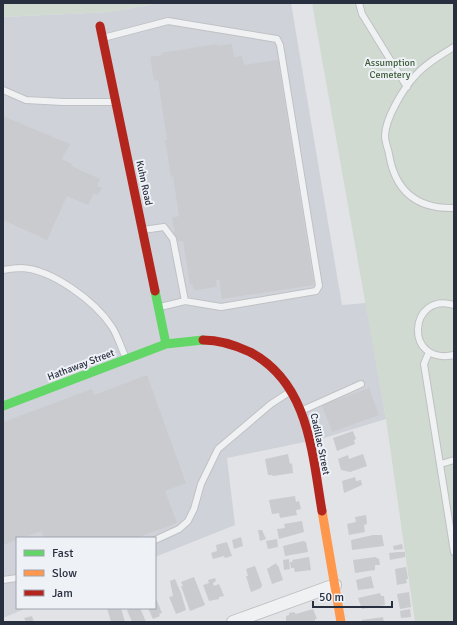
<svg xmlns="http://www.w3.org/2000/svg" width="457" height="625" viewBox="0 0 457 625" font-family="Signika,sans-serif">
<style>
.built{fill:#cfd3d9}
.green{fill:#d1dad1}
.building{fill:#c9cbce}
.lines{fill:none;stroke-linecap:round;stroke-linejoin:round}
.lane-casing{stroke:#bfc1c4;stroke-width:8}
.street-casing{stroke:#bfc1c4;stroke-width:14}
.lane{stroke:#f0f1f2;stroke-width:6}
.street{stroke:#f0f1f2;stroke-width:12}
.fast{stroke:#63d668;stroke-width:9}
.slow{stroke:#ff974d;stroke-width:9}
.jam{stroke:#b3261e;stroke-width:9}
.labels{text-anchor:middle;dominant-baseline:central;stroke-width:4;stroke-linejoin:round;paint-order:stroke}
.park-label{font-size:10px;fill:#3c5b35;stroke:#eef1f6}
.street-label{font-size:10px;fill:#28303f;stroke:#eef1f6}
</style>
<rect width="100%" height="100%" fill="#e1e3e6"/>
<!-- built -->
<path class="built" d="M160 3H291L342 305 366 303 386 419 324 438 227 458 235 525 155 557V538H17V608H27L3 618V17L109 12Z"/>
<!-- green -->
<path class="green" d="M3 3H160L109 12 3 17Z
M312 3H454V622H415L386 419Z"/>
<!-- building -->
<path class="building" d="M217 44V46L232 44 234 57 242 56 244 65 278 60 314 285 222 299 219 279 216 280 217 287 194 290 192 284 190 285 183 241 176 242 172 218 179 216 173 176 171 177 165 140H167L158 80 154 81 150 57 162 55 161 53Z
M3 116 70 144 62 159 72 164 71 166 100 179 97 186 102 188 98 195 94 193 88 205 67 196 47 240 3 220Z
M147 375 186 483 165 491 177 523 136 538H44L41 531 3 545V422L92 389 94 395Z
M369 388 379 415 332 432 322 405Z
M353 431 356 439 354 440 355 444 337 451 333 438Z
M288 454 290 464 292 463 293 473 273 476 272 475H268L265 459Z
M363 454 367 466 350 472 341 470 338 459 348 455 349 459Z
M355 477 356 481 361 480 362 485 344 493 342 481Z
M295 496 296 502 299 501 301 509 296 510 297 515 280 518 279 513 272 514 269 500Z
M366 515 367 524 364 525 365 532 349 535 347 524 356 522 355 517Z
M302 521 304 532 279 539 277 529 285 528 284 524Z
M258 530H262L266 539 260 541Z
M373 535H382L384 546 352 550 351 540Z
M241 537 243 546 234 549 232 540Z
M277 539 278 547 268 549 266 541Z
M303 541 306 542 308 552 285 556 283 546Z
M227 542 232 556 225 558 224 556 213 559 211 553 217 551 216 545Z
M402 544 403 549 394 550 393 546Z
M398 552H405V557L390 560 389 553Z
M309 557 311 570 295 572 294 568H291L290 562H293L292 560Z
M375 557 379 559 380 565H375V570L355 573 353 560Z
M289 559 290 569 284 570 283 560Z
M276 563 277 566 278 565 283 580 272 584 267 569Z
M255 566 262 585 261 588 251 592 246 576H248L246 569Z
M406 567 408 579H406L407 583 397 585 395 569Z
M371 576 374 588 358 590 356 580Z
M194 577 205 605 190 611 181 586H183L181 582Z
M215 578 216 581 213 583 214 586 219 584 224 596 219 597V599L209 601 203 585 209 583 208 580Z
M175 579 181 593 186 610 176 614 169 597 173 596 170 581Z
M409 592 411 607 400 609 397 594Z
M380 593 381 596H384L385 605 362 609 358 598Z
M155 596 162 613 159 614 160 616 153 619 148 608H155Z
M107 608H121L125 622H111Z
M133 608H140L146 622H132L127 610Z
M313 609 317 619H315V622H286V616L289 615V613L294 612 296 614Z
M410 609 411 617 401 618 400 611Z
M32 616 34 622H26L24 618Z
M383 617 384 622H362V620Z"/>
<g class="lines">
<!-- lane casing -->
<g class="lane-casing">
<path id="lane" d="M359 3 362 14 407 87
M103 38 168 21 277 39 280 45 319 286 316 291 221 307 185 301
M454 47C441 55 425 64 415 76 403 89 385 119 385 136 385 142 388 148 389 154 395 191 417 209 454 208
M3 90 26 100 63 102H114
M143 230 164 227 173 239 185 301 160 307
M3 270C9 269 16 268 21 268 52 269 96 302 112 327 118 336 121 348 126 358
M454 305C409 291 403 366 454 355
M429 352 424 364 454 552
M303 410 361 384
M441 464 454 460
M155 540 179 529 188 521 194 509 201 484 218 449 271 404 291 391
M3 580 17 578"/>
</g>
<!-- street casing -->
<g class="street-casing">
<path id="street" d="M233 622 335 585"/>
</g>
<!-- lane -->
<use href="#lane" class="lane"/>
<!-- street -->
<use href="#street" class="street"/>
<!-- fast -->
<path class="fast" d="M155 291 166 344
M3 406 166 344 203 340"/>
<!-- slow -->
<path class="slow" d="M322 511 341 622"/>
<!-- jam -->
<path class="jam" d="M100 26 155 291
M203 340C219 340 235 345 250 352 309 383 312 453 322 511"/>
</g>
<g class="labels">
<!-- park labels -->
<g class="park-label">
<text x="390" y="63">Assumption<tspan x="390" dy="12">Cemetery</tspan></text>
</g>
<!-- street labels -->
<g class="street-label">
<text transform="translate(144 183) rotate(78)">Kuhn Road</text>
<text transform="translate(81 365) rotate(-21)">Hathaway Street</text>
<text transform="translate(320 444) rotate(78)">Cadillac Street</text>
</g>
</g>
<!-- border -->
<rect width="457" height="625" fill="none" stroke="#28303f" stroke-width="8"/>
<!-- legend -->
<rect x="16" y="537" width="140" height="72" fill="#eef1f6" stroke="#9fa4ad"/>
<rect x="24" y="550" width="20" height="6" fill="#63d668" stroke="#9fa4ad"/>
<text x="52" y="557" font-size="12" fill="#28303f">Fast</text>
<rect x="24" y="570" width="20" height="6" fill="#ff974d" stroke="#9fa4ad"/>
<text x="52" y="577" font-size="12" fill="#28303f">Slow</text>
<rect x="24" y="590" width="20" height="6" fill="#b3261e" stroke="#9fa4ad"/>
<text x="52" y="597" font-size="12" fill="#28303f">Jam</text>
<!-- scale -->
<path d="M313 601v6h79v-6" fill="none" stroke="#28303f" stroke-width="2"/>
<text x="319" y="601" font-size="12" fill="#28303f" stroke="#eef1f6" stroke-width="3" paint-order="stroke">50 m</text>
</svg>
